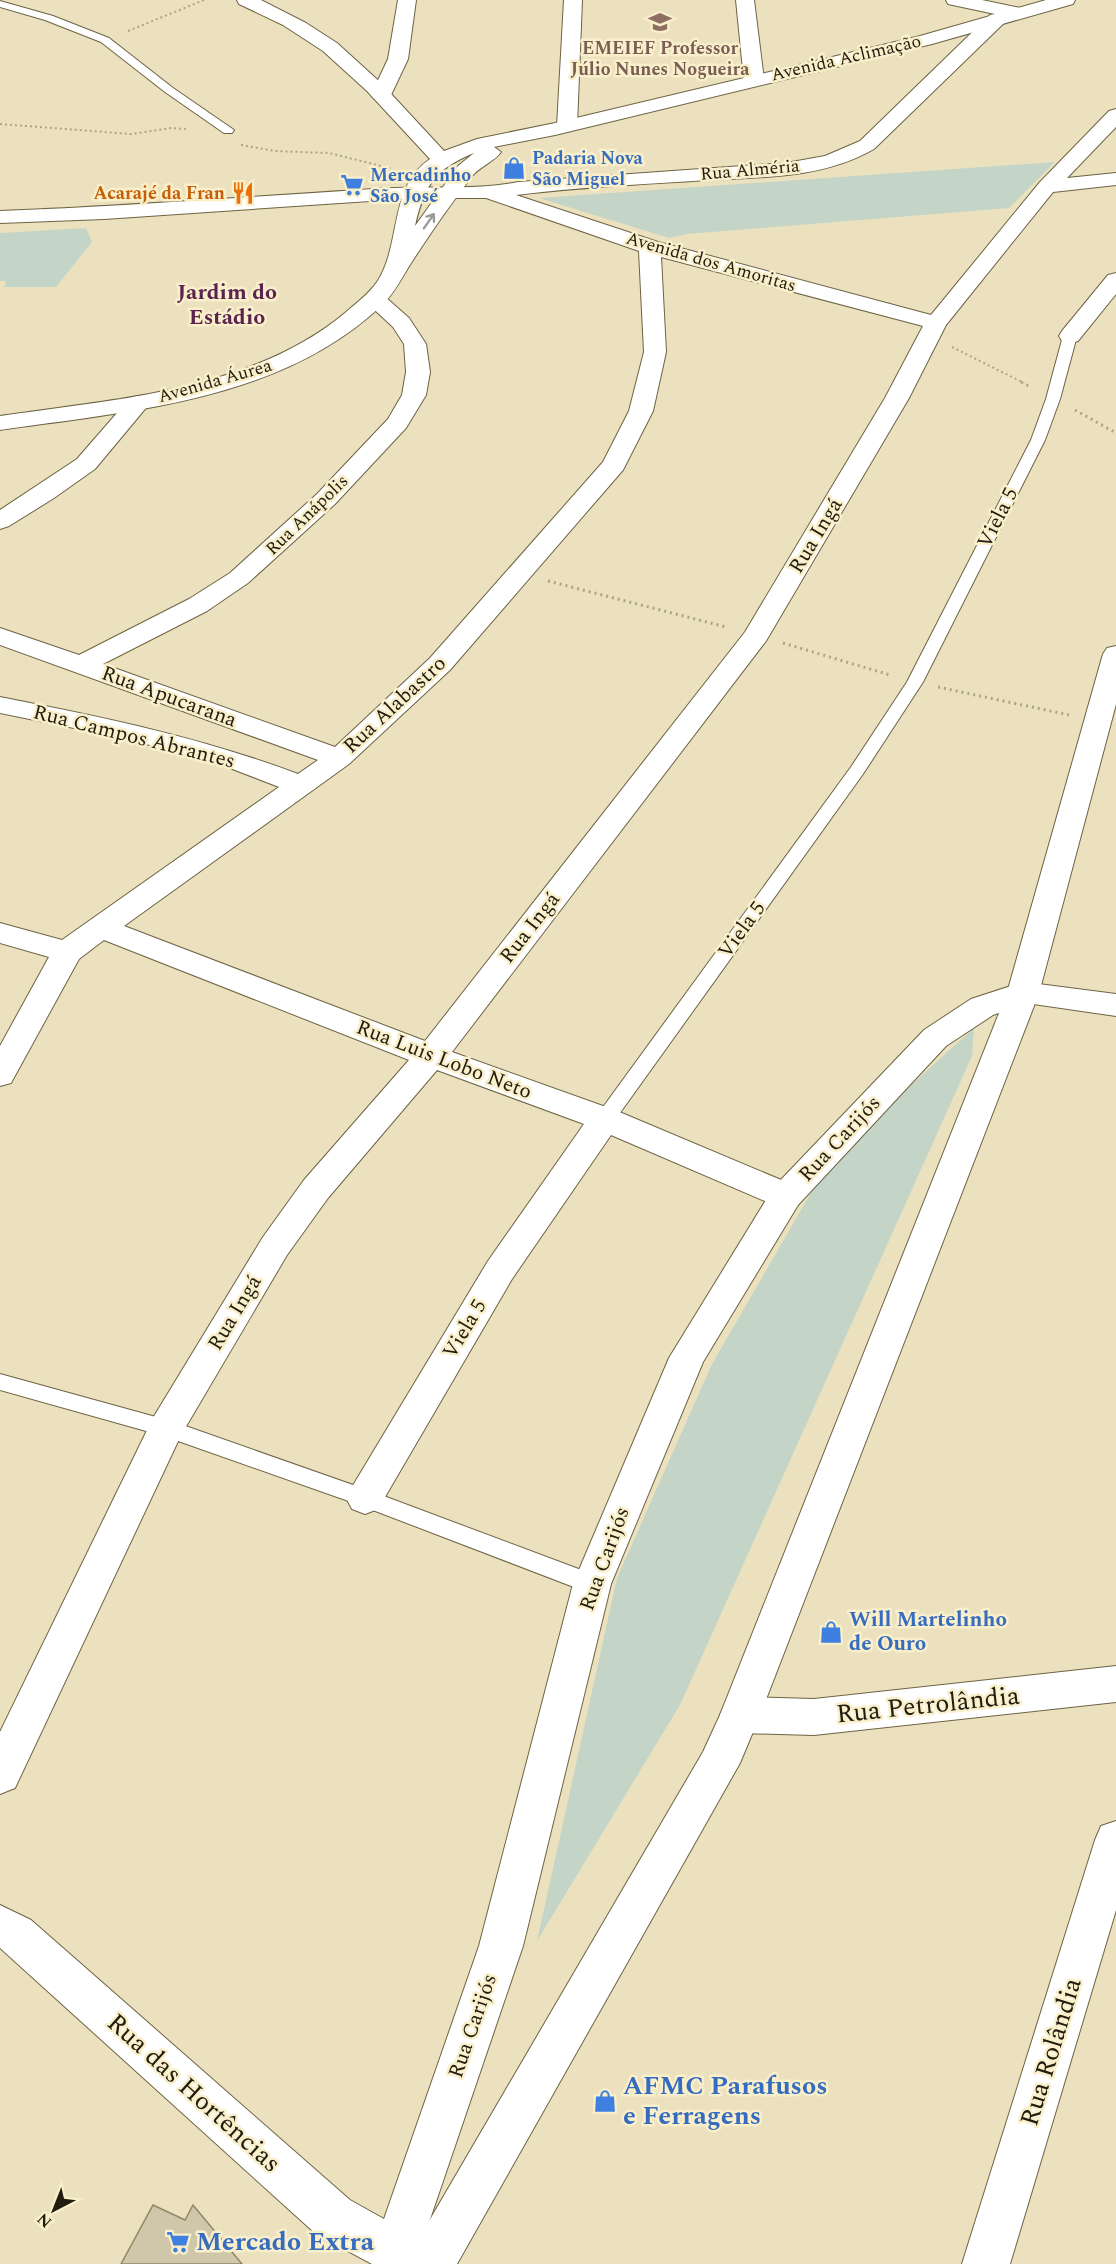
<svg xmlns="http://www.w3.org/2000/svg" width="1116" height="2264" viewBox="0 0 1116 2264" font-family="Spectral,serif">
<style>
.green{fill:#c4d5c7}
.building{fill:#d0c7aa;stroke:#918767;stroke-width:1.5}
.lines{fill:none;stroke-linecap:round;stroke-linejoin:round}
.lane-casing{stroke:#6d6343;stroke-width:2}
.street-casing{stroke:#6d6343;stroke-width:2}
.secondary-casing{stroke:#6d6343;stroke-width:2}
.primary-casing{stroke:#6d6343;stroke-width:2}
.path-far1{stroke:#ada488;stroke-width:2;stroke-dasharray:2 3;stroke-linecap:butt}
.path{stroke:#ada488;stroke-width:3;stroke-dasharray:2 4;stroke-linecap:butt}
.lane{fill:#fff;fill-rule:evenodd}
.street{fill:#fff;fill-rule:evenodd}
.secondary{fill:#fff;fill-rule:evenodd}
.primary{fill:#fff;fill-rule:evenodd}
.oneway{stroke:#9b9993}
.labels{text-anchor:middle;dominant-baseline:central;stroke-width:5;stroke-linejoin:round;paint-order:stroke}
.far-education-label{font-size:18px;font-weight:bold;fill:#785e54;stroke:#faefcb}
.far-street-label{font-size:18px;fill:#201c0f;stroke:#faefcb}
.far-shop-label{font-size:18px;font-weight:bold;fill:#366cbe;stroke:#faefcb;text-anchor:start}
.far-food-label{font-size:18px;font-weight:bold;fill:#c56008;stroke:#faefcb;text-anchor:end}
.street-label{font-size:21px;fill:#201c0f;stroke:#faefcb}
.shop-label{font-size:21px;font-weight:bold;fill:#366cbe;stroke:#faefcb;text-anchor:start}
.far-district-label{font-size:22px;font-weight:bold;fill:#5b244f;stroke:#faefcb}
.near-street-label{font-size:26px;fill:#201c0f;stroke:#faefcb}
.near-shop-label{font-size:26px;font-weight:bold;fill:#366cbe;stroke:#faefcb;text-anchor:start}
</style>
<rect width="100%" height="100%" fill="#ece1be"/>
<!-- green -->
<path class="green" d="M1055 162 1009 208 687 234 669 238 539 198Z
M86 228 92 242 56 287H4L6 281H0V233Z
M974 1028 972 1056 680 1705 537 1941 617 1578 712 1364 812 1191 890 1104Z"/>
<!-- building -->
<path class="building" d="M153 2205 185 2220 193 2205 242 2264H121Z"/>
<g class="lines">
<!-- lane casing -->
<g class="lane-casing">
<path id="lane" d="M0 1 53 16 109 38 173 88 234 130 232 133H224L165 92 101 42 45 20 0 7Z
M1070 332 1077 336 1060 399 1045 440 923 682 863 774 612 1124 605 1126 598 1124 595 1119 598 1114 851 767 907 682 1031 440 1046 399 1063 336Z
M0 1374 174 1422 373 1492 600 1577 603 1584 600 1591 592 1594 357 1504 164 1436 0 1390Z"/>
</g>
<!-- street casing -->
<g class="street-casing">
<path id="street" d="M398 0H416L408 59 391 95 388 99H374L371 95 388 59Z
M564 0H582L577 126 574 130H560L557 126Z
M736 0H754L764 80 761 84H747L744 80Z
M946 0H982L1025 9 1027 13 1025 17 1018 19 1004 16 1006 19 1004 23 874 149C824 178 765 177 709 180 645 184 580 187 516 195L658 242 931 315 1040 182 1109 111 1116 109V127L1067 178 1116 173V185L1053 192 946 325 909 398 766 641 452 1052 617 1111 798 1187 803 1196 798 1205 786 1208 774 1205 611 1135 512 1279 378 1509 365 1514 352 1509 346 1498 352 1487 488 1261 584 1124 437 1070 328 1198 287 1255 181 1435 15 1788 0 1794V1732L153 1418 263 1237 304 1180 409 1060 104 940 79 959 11 1083 0 1086V1046L49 957 0 943V923L62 940 279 787 222 765 128 739 0 713V697C102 717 200 737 298 774L318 760 0 645V628L79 655 189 599 230 573 317 494 388 419 402 395 406 372 404 344 393 327 364 300 367 295 375 293 383 295 409 318 426 344 430 372 426 395 406 428 335 504 248 583 207 611 103 664 335 747 430 658 603 462 629 411 644 352 639 251 486 198H415L104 219 0 223V211C125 206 249 197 373 189 420 185 474 191 518 182L786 163 825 156 860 141 990 15 995 14 948 4ZM661 257 923 326 885 398 745 632 425 1041 124 926 349 764 450 670 623 470 653 411 666 352Z
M1116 273V294L1078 341 1070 343 1062 341 1059 336 1062 331 1108 275Z
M138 396 146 398 150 403 95 469 54 498 9 526 0 529V510L77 459 130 398Z
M1023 982 1116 994V1016L1012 1001 1007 993 1012 985Z
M1116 1666V1702L814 1735 740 1733 726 1728 720 1715 726 1702 740 1697 814 1699Z
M1116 1821V1910L1010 2264H962L1095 1840 1101 1826Z"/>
</g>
<!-- secondary casing -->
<g class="secondary-casing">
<path id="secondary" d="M237 0H261L306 23 337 43 381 83 444 151 477 139 555 123 920 36 1046 0H1075L1073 4 932 44 555 135 494 147 501 152C495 161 481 166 473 175 452 202 432 231 413 260 403 275 395 293 382 305 281 401 131 411 0 430V416C116 399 251 391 345 313 356 303 369 294 377 282 402 244 388 187 430 159L367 91 323 51 283 25 239 4ZM474 153 458 166 415 226C424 185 435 169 474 153Z
M1023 982 1034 985 1039 993 1034 1001 993 1015 946 1046 798 1205 703 1362 611 1584 523 1946 424 2237 432 2240 439 2257 436 2264H372L316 2234 0 1948V1905L31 1920 350 2200 384 2219 479 1946 573 1584 669 1358 774 1187 924 1030 971 999Z"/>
</g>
<!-- primary casing -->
<g class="primary-casing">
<path id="primary" d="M1116 646V704L1039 993 760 1715 740 1763 457 2264H407L414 2247 703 1752 720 1715 1007 993 1103 654 1107 648Z"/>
</g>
<!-- path-far1 -->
<path class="path-far1" d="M128 31 204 0
M0 124 131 134 171 128 186 129
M241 145 275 151 329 153 393 169
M952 347 1024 383"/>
<!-- path -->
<path class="path" d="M1021 382 1031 387
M1075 410 1116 433
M548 581 726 627
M783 643 890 675
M938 687 1069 715"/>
<!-- lane -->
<use href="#lane" class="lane"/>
<!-- street -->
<use href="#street" class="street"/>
<!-- secondary -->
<use href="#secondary" class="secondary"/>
<!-- primary -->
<use href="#primary" class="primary"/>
</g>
<!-- one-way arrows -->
<defs><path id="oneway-shaft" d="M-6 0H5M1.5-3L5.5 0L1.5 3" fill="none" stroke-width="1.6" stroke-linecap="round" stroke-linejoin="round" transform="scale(1.5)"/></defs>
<use class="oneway" href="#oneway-shaft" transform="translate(429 221) rotate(-55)"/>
<!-- icons -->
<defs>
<g id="school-bare" transform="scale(1.8)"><path d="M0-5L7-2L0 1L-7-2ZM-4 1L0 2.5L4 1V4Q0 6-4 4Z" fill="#8d6e63" stroke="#faefcb" stroke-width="2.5" paint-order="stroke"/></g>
<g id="shop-bare" transform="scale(1.8)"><path d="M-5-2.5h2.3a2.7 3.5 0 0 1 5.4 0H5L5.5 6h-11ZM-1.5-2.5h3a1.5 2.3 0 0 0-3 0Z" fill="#3f7fe0" stroke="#faefcb" stroke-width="2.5" paint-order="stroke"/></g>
<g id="supermarket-bare" transform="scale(1.8)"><path d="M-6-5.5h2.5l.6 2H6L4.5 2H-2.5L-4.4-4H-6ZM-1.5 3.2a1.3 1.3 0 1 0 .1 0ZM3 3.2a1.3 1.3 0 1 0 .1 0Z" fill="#3f7fe0" stroke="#faefcb" stroke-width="2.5" paint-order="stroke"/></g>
<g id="restaurant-bare" transform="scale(1.8)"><path d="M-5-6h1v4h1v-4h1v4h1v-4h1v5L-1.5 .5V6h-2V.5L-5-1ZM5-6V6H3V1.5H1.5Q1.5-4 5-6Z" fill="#e8710a" stroke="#faefcb" stroke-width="2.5" paint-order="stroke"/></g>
</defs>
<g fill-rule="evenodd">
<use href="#school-bare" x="660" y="22"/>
<use href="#shop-bare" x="514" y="168"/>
<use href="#supermarket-bare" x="352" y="185"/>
<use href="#restaurant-bare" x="243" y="193"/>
<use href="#shop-bare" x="831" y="1632"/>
<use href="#shop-bare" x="605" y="2101"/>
<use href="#supermarket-bare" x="178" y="2242"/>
</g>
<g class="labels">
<!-- far-education labels -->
<g class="far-education-label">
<text x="660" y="48">EMEIEF Professor<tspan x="660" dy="21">Júlio Nunes Nogueira</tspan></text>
</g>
<!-- far-street labels -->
<g class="far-street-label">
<text transform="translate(846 58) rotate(-13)">Avenida Aclimação</text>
<text transform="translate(750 170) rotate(-5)">Rua Alméria</text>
<text transform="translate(711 262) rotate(16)">Avenida dos Amoritas</text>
<text transform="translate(215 381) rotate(-16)">Avenida Áurea</text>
<text transform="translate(307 515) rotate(-44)">Rua Anápolis</text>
</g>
<!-- far-shop labels -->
<g class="far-shop-label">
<text x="532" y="158">Padaria Nova<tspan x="532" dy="21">São Miguel</tspan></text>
<text x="370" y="175">Mercadinho<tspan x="370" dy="21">São José</tspan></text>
</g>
<!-- far-food labels -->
<g class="far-food-label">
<text x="225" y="193">Acarajé da Fran</text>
</g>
<!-- street labels -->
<g class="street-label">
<text transform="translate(998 518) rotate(-63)">Viela 5</text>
<text transform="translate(816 536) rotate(-59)">Rua Ingá</text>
<text transform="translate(169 697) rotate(20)">Rua Apucarana</text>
<text transform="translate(395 705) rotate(-43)">Rua Alabastro</text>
<text transform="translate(134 737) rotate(14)">Rua Campos Abrantes</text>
<text transform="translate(530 928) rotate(-52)">Rua Ingá</text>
<text transform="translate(742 930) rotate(-54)">Viela 5</text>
<text transform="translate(444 1060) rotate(21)">Rua Luis Lobo Neto</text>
<text transform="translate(840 1139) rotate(-47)">Rua Carijós</text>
<text transform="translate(235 1313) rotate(-59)">Rua Ingá</text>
<text transform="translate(465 1329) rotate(-59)">Viela 5</text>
<text transform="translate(605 1559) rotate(-70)">Rua Carijós</text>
<text transform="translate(473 2026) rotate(-71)">Rua Carijós</text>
</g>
<!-- shop labels -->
<g class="shop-label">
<text x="849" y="1620">Will Martelinho<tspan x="849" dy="24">de Ouro</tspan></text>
</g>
<!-- far-district labels -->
<g class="far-district-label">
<text x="227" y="292">Jardim do<tspan x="227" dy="25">Estádio</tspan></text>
</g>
<!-- near-street labels -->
<g class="near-street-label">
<text transform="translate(928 1705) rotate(-6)">Rua Petrolândia</text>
<text transform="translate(1051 2052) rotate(-73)">Rua Rolândia</text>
<text transform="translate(194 2093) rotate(42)">Rua das Hortências</text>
</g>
<!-- near-shop labels -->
<g class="near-shop-label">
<text x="623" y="2086">AFMC Parafusos<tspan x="623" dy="30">e Ferragens</tspan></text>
<text x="196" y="2242">Mercado Extra</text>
</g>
</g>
<!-- north arrow -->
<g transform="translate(54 2210) rotate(222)" stroke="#faefcb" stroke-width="4.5" paint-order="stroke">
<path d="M0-4.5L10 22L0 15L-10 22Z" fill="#201c0f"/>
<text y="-9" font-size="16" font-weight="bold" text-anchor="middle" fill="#201c0f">N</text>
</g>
</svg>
